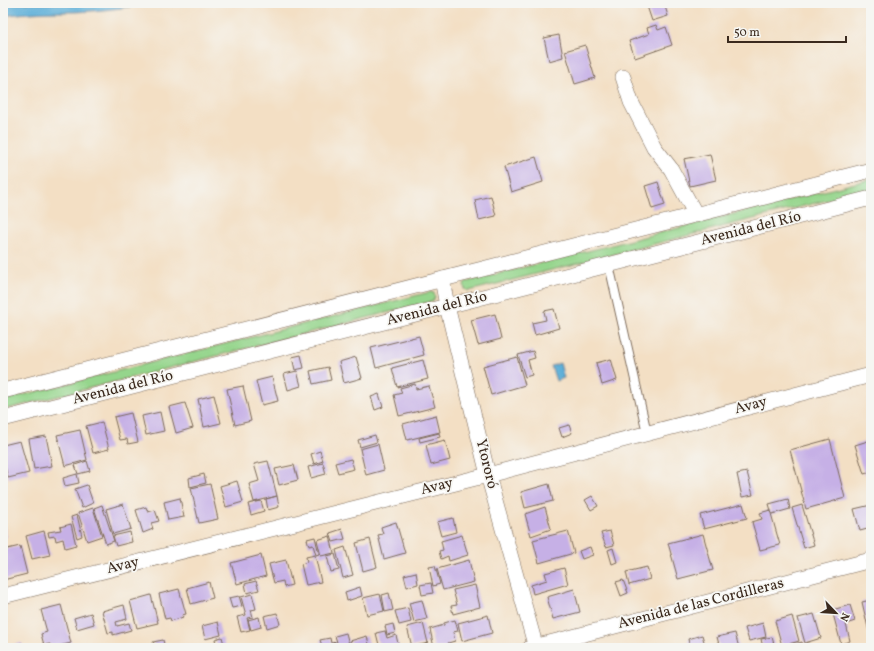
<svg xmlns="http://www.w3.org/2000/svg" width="874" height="651" viewBox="0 0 874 651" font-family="Vollkorn,serif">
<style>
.green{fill:#95d58c;stroke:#688055}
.water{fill:#5dafd8;stroke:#4c6c7b}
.building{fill:#c6b0e6}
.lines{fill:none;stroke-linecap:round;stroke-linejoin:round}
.lane-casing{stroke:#7b6958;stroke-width:10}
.street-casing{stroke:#7b6958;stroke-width:16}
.lane{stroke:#fff;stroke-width:8}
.street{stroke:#fff;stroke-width:15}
.labels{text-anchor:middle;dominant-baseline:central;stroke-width:3.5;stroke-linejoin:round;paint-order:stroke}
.street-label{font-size:15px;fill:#3b2a1e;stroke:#f6f6f2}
</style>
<rect width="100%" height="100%" fill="#f6f6f2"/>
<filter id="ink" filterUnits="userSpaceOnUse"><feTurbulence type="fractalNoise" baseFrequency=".025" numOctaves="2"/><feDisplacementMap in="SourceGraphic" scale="8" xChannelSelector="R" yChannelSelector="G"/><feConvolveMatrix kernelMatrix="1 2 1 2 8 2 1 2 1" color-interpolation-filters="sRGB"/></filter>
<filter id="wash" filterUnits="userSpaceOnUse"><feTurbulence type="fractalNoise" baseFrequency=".012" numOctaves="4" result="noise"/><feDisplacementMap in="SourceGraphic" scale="16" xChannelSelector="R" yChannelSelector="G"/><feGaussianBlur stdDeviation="0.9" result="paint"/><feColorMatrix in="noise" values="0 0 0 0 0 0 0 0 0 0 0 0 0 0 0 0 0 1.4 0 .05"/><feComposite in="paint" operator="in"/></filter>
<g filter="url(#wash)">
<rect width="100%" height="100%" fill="#f3dfc4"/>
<!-- green -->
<path class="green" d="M871 179V189L469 291 465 289 464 286 466 282Z
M430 292 434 293 435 297 433 301 3 410V400Z"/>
<!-- water -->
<path class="water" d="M3 3H157C130 7 102 11 74 12 50 12 27 12 3 16Z
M560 363 564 378 556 381 551 366Z"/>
<g id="blocks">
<!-- building -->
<path class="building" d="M646 3H664L668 16 652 21Z
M656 25 658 30 666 27 672 45 635 58 629 41 649 34 647 28Z
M559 35 563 57 549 61 544 38Z
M585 45 595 78 575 84 565 51Z
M710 154 716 180 690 186 684 159Z
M536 157 543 182 511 192 504 167Z
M658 182 665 205 652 209 645 186Z
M491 196 496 216 479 220 475 200Z
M554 309 559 328 535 335 532 323 546 320 544 311Z
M495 314 501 339 478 345 471 320Z
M419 336 424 355 376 368 371 348Z
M533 351 535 358 528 360 532 375 525 377 518 355Z
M301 355 304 368 295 370 292 357Z
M356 357 362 378 344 383 339 362Z
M517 357 525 385 491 395 483 366Z
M611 359 617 380 602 385 596 363Z
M423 360 428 379 397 387 392 368Z
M328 367 331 380 313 384 310 371Z
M297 371 301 386 288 390 284 374Z
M272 377 278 401 262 405 256 381Z
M415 384 416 389 429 386 435 407 399 416 394 395 402 393 400 388Z
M243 386 251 421 235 425 227 389Z
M379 394 383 407 375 410 371 397Z
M214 395 221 423 204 427 198 399Z
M185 403 193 428 176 433 169 407Z
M160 412 164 431 146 435 142 416Z
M131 413 138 442 128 444 127 439 120 440 114 417Z
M436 415 440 432 407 440 403 424Z
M102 422 109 449 93 453 86 426Z
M569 425 572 433 562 437 559 428Z
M80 430 87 460 65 466 57 435Z
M439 433 440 437 420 442 419 438Z
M375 435 377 442 360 447 358 440Z
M46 436 52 466 34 469 29 439Z
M830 439 845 498 806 509 790 450Z
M445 440 450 460 431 465 426 445Z
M871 440V472L864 474 855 445Z
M20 441 29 473 8 478 3 458V445Z
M378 444 384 470 366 475 360 449Z
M320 451 323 461 314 464 311 454Z
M351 459 354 469 338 473 335 463Z
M87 461 90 471 78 474 75 465Z
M268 461 277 496 254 502 249 484 259 481 254 464Z
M323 463 326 474 311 478 308 467Z
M294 465 298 480 279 485 275 469Z
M747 472 753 495 742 497 737 474Z
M77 474 79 483 65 486 63 478Z
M204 474 206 483 190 487 189 478Z
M237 481 243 502 226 507 220 486Z
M210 484 218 519 199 523 191 488Z
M549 484 553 501 525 508 521 492Z
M87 485 93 503 82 508 75 489Z
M277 496 279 507 268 510 266 499Z
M592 496 598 506 591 510 585 500Z
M180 498 184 517 168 520 164 502Z
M788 499 790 509 772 514 769 504Z
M261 501 264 511 251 515 248 504Z
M123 504 131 529 113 534 106 509Z
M743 504 747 518 704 529 700 515Z
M102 505 114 541 106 544 94 508Z
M802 505 814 545 804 548 792 508Z
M871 505V528L860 531 854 509Z
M146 507 148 512 155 510 159 521 151 523 153 529 143 533 136 510Z
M545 507 551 529 531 536 525 514Z
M93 508 102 536 87 541 78 513Z
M770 510 780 545 760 550 752 522 762 519 760 513Z
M77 515 82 536 77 538 71 517Z
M453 518 456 532 441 536 437 522Z
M3 522 7 537 3 538Z
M396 522 405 553 384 559 378 535 383 534 381 527Z
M71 524 76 545 65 548 63 539 56 541 55 536 49 537 48 532 61 530 60 527Z
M342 529 345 539 333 542 330 533Z
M44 531 50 555 32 559 26 536Z
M568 531 574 553 539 563 533 540Z
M610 531 614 545 606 547 601 533Z
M130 532 132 542 116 546 113 536Z
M703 534 713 570 678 579 668 543Z
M462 535 468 555 449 561 448 556 441 559 439 551 443 550 441 541Z
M330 536 334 553 321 556 317 540Z
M315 537 319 554 316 555 313 545 309 546 307 539Z
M370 539 377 567 363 571 356 543Z
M20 546 27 574 3 580V550Z
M345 547 353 575 343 578 336 550Z
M590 547 593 555 582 559 579 551Z
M613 548 617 562 612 564 608 550Z
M335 554 339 570 331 572 327 556Z
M261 555 266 576 237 584 231 563Z
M315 555 321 582 306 585 301 564 307 562 306 557Z
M286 560 292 585 284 587 283 581 274 583 269 564Z
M469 560 474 582 443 590 437 569Z
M435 566 440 584 433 586 429 567Z
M647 567 650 579 629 585 626 572Z
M564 568 568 584 533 594 531 585 547 580 545 573Z
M416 572 418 584 407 587 404 575Z
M623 580 628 593 621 596 616 582Z
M256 581 259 590 247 593 245 584Z
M209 582 213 598 191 604 187 588Z
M431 583 433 593 422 595 420 585Z
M475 585 480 607 453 614 451 606 457 605 453 590Z
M360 587 362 596 347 601 345 592Z
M179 589 186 614 182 615 183 617 171 621 170 618 165 619 159 594Z
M574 589 580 612 553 619 547 597Z
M389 593 393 610 385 612 382 595Z
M252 594 256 609 251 610 253 617 247 618 250 630 241 632 237 617 246 615 241 597Z
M380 594 384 611 367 615 363 598Z
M151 595 158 623 137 628 130 601Z
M239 596 242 606 232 608 229 598Z
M422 600 427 619 414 622 409 603Z
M871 600V631L869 632 862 602Z
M61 605 71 643 51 648 50 644 44 645 41 634 47 632 41 610Z
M124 605 127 619 116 622 117 626 129 623 131 630 113 635V632L108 633 102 611Z
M850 605 855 621 846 624 850 641 841 644 832 610Z
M408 608 411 622 399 625 395 611Z
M91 613 94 624 77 629 74 618Z
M277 613 280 624 267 628 264 616Z
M814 614 821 638 805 643 798 618Z
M488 615 492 633 462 641 458 623Z
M792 616 799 641 782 646 775 621Z
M259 617 261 627 251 630 248 620Z
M455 620 458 631 453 632 455 641 448 643 450 648H434L430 629 444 625V623Z
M218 622 221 635 205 639 202 626Z
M423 623 428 643 412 647 407 627Z
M763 623 766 637 749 641 745 628Z
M393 624 395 633 387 635 385 626Z
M385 631 387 638 396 635 399 648H384L383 644 379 645 376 633Z
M346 633 350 648H315L322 646 320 640 330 638 331 643 337 642 335 636Z
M735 633 739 648H720L717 637Z
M702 635 706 648H690L688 639Z
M367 636 370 648H352L350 641Z
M222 637 225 648H217L215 639Z
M772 637 775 648H763L761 639Z
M163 640 165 648H155L153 642Z
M802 642 803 648H792L791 645Z
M22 643 23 648H3V647Z"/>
</g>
</g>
<g filter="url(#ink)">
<use href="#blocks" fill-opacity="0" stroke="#7b6958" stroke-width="1"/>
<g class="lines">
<!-- lane casing -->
<g class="lane-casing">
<path id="lane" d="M609 265 647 433"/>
</g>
<!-- street casing -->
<g class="street-casing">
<path id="street" d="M623 77 631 102 654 147 671 169 696 215
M442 279 447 306 488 475 536 648
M3 391 871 170
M3 419 871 198
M3 596 488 475 871 375
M530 648 871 560"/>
</g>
<!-- lane -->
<use href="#lane" class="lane"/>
<!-- street -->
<use href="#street" class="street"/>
</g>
</g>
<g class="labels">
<!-- street labels -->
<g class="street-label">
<text transform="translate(751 229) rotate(-14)">Avenida del Río</text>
<text transform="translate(437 309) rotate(-14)">Avenida del Río</text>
<text transform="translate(123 388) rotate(-14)">Avenida del Río</text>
<text transform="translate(751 406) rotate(-15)">Avay</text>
<text transform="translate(486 464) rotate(76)">Ytororó</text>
<text transform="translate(437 487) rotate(-14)">Avay</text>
<text transform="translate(123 566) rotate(-14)">Avay</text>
<text transform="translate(701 604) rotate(-14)">Avenida de las Cordilleras</text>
</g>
</g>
<!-- margin -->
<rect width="874" height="651" fill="none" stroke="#f6f6f2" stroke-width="16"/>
<!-- north arrow -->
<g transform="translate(836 613) rotate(115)" stroke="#f6f6f2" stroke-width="3" paint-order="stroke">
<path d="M0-3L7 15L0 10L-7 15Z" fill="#3b2a1e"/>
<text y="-6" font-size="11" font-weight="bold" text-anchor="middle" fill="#3b2a1e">N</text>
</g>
<!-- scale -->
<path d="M728 36v6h118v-6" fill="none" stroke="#3b2a1e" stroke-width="2"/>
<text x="734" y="36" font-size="12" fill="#3b2a1e" stroke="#f6f6f2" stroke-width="3" paint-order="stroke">50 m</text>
</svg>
